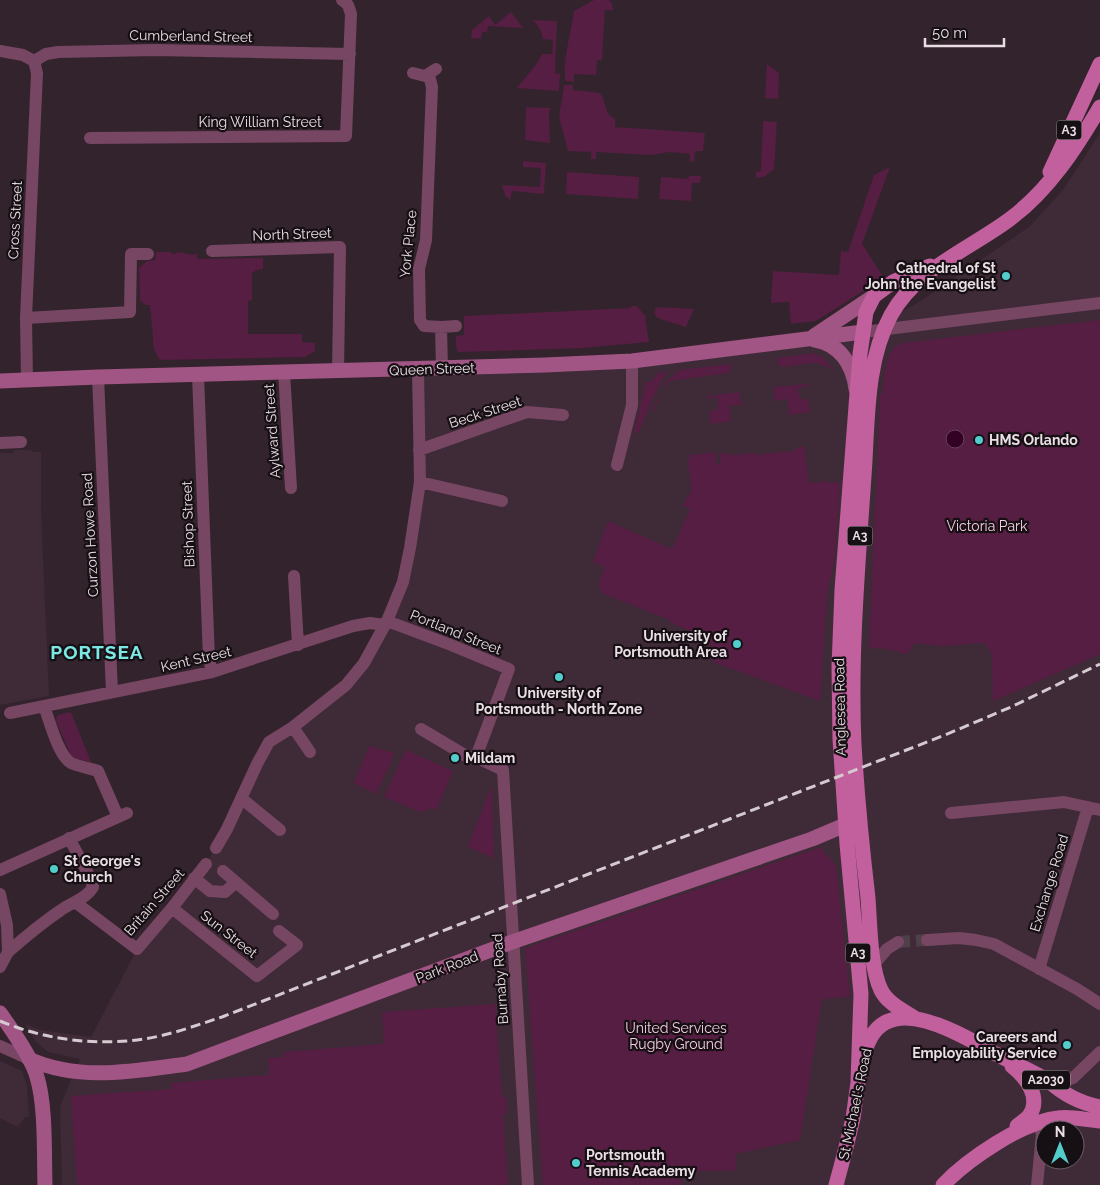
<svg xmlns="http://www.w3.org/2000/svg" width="1100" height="1185" viewBox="0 0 1100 1185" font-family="Raleway,sans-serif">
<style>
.built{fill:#3f2a37;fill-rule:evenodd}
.green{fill:#551e42}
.water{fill:#330123;stroke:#6a435d}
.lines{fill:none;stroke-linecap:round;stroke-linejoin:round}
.street-tunnel{stroke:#4e3f48;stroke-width:12;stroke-dasharray:12 6;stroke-linecap:butt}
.street{stroke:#764663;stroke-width:12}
.secondary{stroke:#a15584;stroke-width:15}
.primary{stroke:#c25f9d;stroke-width:15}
.rail{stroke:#d5cad0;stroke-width:3;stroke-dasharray:10 5;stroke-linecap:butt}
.poi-dot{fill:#53cdcb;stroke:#160f13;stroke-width:2}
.labels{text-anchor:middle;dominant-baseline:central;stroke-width:4.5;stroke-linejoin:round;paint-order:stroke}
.shield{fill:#160f13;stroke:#aaa0a5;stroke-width:1}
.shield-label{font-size:12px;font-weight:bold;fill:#e9dee4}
.street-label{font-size:14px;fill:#e9dee4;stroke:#160f13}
.poi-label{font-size:14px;font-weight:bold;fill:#e9dee4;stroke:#160f13;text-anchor:start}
.park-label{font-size:14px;fill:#f6cce3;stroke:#160f13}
.district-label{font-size:19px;font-weight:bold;letter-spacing:1px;fill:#7ce8e5;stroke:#160f13}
</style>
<rect width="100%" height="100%" fill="#33232c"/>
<!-- built -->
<path class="built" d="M1100 133V1185H62L60 1106 80 1059 48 1052 36 1042 25 1024 40 1030 91 1037 137 949 194 878 210 857 227 829 269 742 346 685 403 582 420 482 418 370 545 365 863 332 916 304 1029 227 1063 190ZM1045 1130H1075V1160H1045Z
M14 450H32V452H41V510L49 696 0 705V453H14Z
M0 1061 22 1071 27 1085 29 1117H25L18 1127 0 1118Z"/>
<!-- green -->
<path class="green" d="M594 0H609L612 3 613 10H605L602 60H597L596 75 574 74V82L566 81C561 70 572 26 574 11Z
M511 12 523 28 488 26 487 32H482L481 39 471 38 472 30 489 16 495 25Z
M533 20 557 21 555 73 560 74 559 91 517 88 538 62 542 54H552L553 40 543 39 540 29Z
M767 64 779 73 778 99 765 98Z
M564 85H573V90L600 93C607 102 603 113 615 119V127L705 133 703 151H695L694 162 690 161V154L669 152 651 155 596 152V159H591V152L568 151 559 117Z
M526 107 551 108 549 112 550 143 525 140Z
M763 121 777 122 774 169 764 177 756 178V172L761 171Z
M523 161 546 163 544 194 512 191 510 200 505 195 502 185 540 187 541 168 523 167Z
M890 167 862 244 884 278 816 321 791 324 789 302 771 303 773 271 839 275 841 251 848 252 874 175Z
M567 172 639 177 638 199 566 194Z
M689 176H701L700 183H692L691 201 659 199 661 177 688 179Z
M156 252H171L172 254H175L177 252C184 252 190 256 197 254V259L263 258V269L257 270 252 273V300L248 301V334H302V342L315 343V351L305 357 163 360 159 359 154 349 150 305H145L140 300 139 268 147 261 155 260Z
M631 306H637L645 316 649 342 583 348 463 352H458L456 346V336L464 335V316L631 308Z
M658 307 694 309 686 327 657 318 654 313 656 308Z
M1100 320V654L993 701 992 655 985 643 941 646 915 643 910 651 905 654 888 649 869 648 880 394 883 393C885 378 883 348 903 343Z
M812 353 823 357 837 374C818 356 805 366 782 367L778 364 777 358Z
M731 364V371L728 373 670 381 663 388 654 411 652 410 665 383 679 370Z
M659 372H667L659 385 638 433 634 432 646 381 651 382Z
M807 384 810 386 798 388 800 399H808L810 412 789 415 787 399 772 401 775 397 774 387Z
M739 392 740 400 745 404 729 406 731 421 711 424 709 411 718 409 717 397 705 399 708 396Z
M804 445 809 483 828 481V483L840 482 834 563 827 593 820 701 713 662C715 654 711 643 705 637L669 622 670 620 604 594C595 586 602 576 605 567L593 562 608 521 672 549 690 509 683 505 690 493 692 492 688 462 690 455 715 452 717 464H721L719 452 730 455 755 453 756 455 792 451Z
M71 712 91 762 76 759 71 756 56 721 57 715Z
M369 746 395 753 376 794 354 783Z
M406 750 453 771 436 810 432 808 420 812 384 797Z
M492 785 494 858 468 847Z
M821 847C825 855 831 858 836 866L850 997 822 999 800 1140 735 1154 737 1170 681 1172 682 1185H543L525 948Z
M495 1004 502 1097H506L507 1114 503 1115 508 1185H77L71 1096 171 1089V1083L269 1075 268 1058 284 1057V1052L384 1044 382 1012Z"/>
<!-- water -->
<path class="water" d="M946 439a9 9 0 1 1 18 0a9 9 0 1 1-18 0Z"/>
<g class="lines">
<!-- street-tunnel -->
<path class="street-tunnel" d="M898 942 927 940"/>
<!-- street -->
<path class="street" d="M0 51 23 55 34 61
M34 61 46 54 58 52 156 50 350 54
M413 73 425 76 436 69
M429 75 432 87 426 240 419 269 420 320 424 326 441 327 442 369
M90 138 346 136 351 14 348 5 342 0
M212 251 340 247 338 371
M26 318 130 312 131 254H148
M441 327 456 326
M863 332 1100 303
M284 372 291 488
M198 375 209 659 212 672
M98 377 112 692
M27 380 26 318 37 73 34 61
M0 443 21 442
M419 450 527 412 563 415
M617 465 632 405V361
M420 482 502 501
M294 576 298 645
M387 621 451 645 509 669 476 757 503 770 528 1185
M44 706C50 722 58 755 71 763 74 765 92 769 98 771L118 817
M10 713 212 672 353 626 370 623 385 625
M293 727 310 752
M421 729 468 757H476
M241 798 280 830
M951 813 1064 802 1100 810
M216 848 227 829 257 764 269 742 293 727 346 685 364 663 387 621 403 582 410 548 420 482 418 370
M0 870 127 813
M223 871 273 914
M194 878 210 891 225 892 235 883
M0 894 7 925 8 952 0 967
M75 902 137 949 172 908 206 864
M172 908 257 976 297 945 279 931
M927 940 959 938 976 940 994 944 1077 989 1100 1004
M8 952C25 937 42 923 61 910 72 902 86 899 93 887L91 879 69 838
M875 963 887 949 898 942
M1039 969 1088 807
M0 1046 29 1059
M1049 1081 1061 1082 1073 1078 1100 1052
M1037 1185 1042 1134 1038 1122"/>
<!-- secondary -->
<path class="secondary" d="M814 336 874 296
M815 340C840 344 853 365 856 389
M0 381 98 377 545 365 632 361 863 332
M0 1013C12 1030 32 1058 37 1077 46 1106 44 1154 45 1185
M29 1059C80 1082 134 1071 187 1064L512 942 812 839 857 820"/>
<!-- primary -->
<path class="primary" d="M1050 172 1100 64
M916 1019C904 1011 887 1003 881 990 870 967 870 924 868 898 862 847 857 795 854 744 850 655 858 565 864 476 868 423 865 363 891 315 916 269 970 249 1010 219 1049 190 1076 148 1100 107
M1012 1066C1026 1077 1042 1098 1029 1116 1026 1120 1020 1123 1017 1126
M858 1082 861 994 847 844 840 739 839 667 842 590 860 354 866 312 874 296 893 282 930 266
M836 1185C842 1163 848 1141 853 1118 857 1094 859 1058 871 1037 896 993 965 1037 994 1053 1012 1062 1031 1071 1049 1081 1064 1095 1080 1103 1100 1107
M943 1185C968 1159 1022 1122 1058 1118 1071 1116 1086 1120 1100 1121"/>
<!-- rail -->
<path class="rail" d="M0 1021C45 1040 96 1046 144 1039 171 1035 197 1025 222 1017L945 735 1011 707 1100 664"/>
</g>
<!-- markers -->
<g class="poi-dot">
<circle cx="1006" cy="276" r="5"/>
<circle cx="979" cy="440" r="5"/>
<circle cx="737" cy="644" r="5"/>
<circle cx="559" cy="677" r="5"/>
<circle cx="455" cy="758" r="5"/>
<circle cx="54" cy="869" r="5"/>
<circle cx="1067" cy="1045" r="5"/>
<circle cx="576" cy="1163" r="5"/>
</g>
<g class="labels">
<!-- shield labels -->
<g class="shield">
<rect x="1056.5" y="120.5" width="25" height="19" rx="4"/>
<rect x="847.5" y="526.5" width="25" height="19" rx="4"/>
<rect x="845.5" y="943.5" width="25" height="19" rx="4"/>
<rect x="1022" y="1070.5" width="48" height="19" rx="4"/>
</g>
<g class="shield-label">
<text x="1069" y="130">A3</text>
<text x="860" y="536">A3</text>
<text x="858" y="953">A3</text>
<text x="1046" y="1080">A2030</text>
</g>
<!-- street labels -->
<g class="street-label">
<text transform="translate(191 36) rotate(1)">Cumberland Street</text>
<text x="260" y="122">King William Street</text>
<text transform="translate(15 220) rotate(-87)">Cross Street</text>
<text transform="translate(292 234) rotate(-2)">North Street</text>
<text transform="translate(408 244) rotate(-84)">York Place</text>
<text transform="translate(432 369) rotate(-2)">Queen Street</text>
<text transform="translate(485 412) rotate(-18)">Beck Street</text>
<text transform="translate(272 431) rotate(-94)">Aylward Street</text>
<text transform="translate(188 524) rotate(-92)">Bishop Street</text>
<text transform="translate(90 535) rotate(-93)">Curzon Howe Road</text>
<text transform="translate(456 632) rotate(22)">Portland Street</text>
<text transform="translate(196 659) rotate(-13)">Kent Street</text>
<text transform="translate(840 707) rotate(-91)">Anglesea Road</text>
<text transform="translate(1049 883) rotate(-73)">Exchange Road</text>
<text transform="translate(154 902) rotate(-49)">Britain Street</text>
<text transform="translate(229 934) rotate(38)">Sun Street</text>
<text transform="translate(447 967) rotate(-21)">Park Road</text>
<text transform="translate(500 979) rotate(-94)">Burnaby Road</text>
<text transform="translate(855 1104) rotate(-78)">St Michael's Road</text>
</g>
<!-- poi labels -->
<g class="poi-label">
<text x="996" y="268" text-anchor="end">Cathedral of St<tspan x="996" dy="16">John the Evangelist</tspan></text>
<text x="989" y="440">HMS Orlando</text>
<text x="727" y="636" text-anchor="end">University of<tspan x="727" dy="16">Portsmouth Area</tspan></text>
<text x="559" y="693" text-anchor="middle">University of<tspan x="559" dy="16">Portsmouth - North Zone</tspan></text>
<text x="465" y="758">Mildam</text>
<text x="64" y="861">St George's<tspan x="64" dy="16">Church</tspan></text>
<text x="1057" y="1037" text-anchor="end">Careers and<tspan x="1057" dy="16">Employability Service</tspan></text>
<text x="586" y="1155">Portsmouth<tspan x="586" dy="16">Tennis Academy</tspan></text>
</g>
<!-- park labels -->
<g class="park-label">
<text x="987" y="526">Victoria Park</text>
<text x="676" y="1028">United Services<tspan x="676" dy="16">Rugby Ground</tspan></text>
</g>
<!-- district labels -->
<g class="district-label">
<text x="97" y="652">PORTSEA</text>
</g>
</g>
<!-- north arrow -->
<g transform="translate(1060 1145)"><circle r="24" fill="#160f13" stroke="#6a6267"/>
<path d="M0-4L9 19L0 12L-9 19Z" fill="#53cdcb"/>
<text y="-8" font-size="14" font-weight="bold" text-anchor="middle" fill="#e9dee4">N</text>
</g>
<!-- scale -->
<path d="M925 38v8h79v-8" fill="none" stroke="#e9dee4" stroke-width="2.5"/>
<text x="932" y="38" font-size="15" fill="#e9dee4" stroke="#160f13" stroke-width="4" paint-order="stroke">50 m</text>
</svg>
